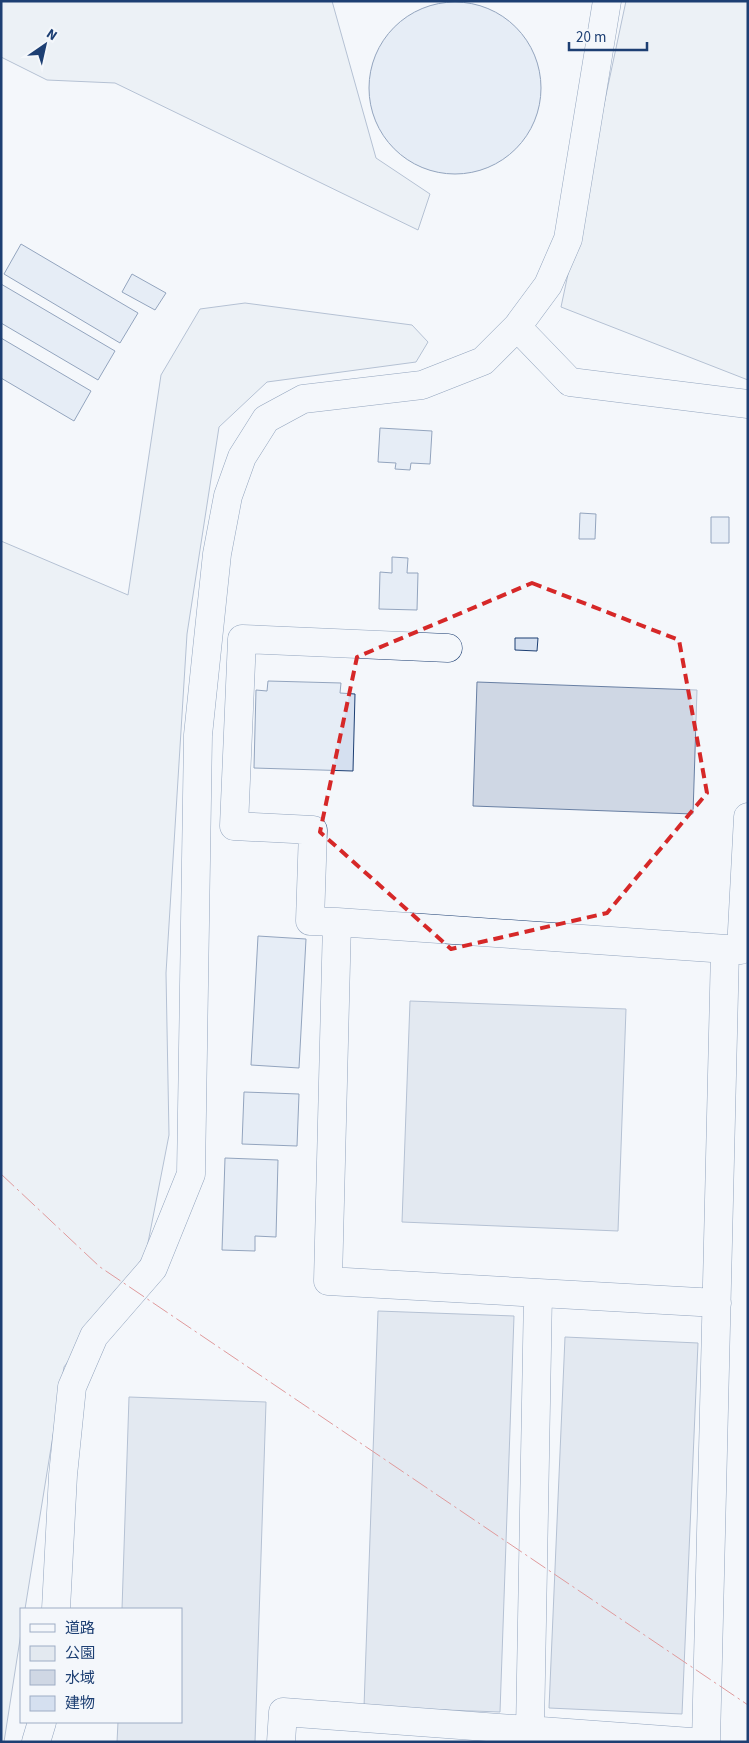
<svg xmlns="http://www.w3.org/2000/svg" width="749" height="1743" viewBox="0 0 749 1743" font-family="'Source Sans 3','Noto Sans JP',sans-serif">
<style>
.green{fill:#e3e9f0;stroke:#687fa3}
.water{fill:#cfd7e4;stroke:#687fa3}
.building{fill:#d5e0f0;stroke:#1d3f73}
.lines{fill:none;stroke-linecap:round;stroke-linejoin:round}
.minor-casing{stroke:#1d3f73;stroke-width:29}
.minor{stroke:#f4f7fb;stroke-width:28}
.power{stroke:#c62828;stroke-width:1;stroke-dasharray:18 4 2.5 4;stroke-linecap:butt}
.marked{fill:none;stroke:#d62828;stroke-width:4;stroke-dasharray:10 6;stroke-linejoin:round}
</style>
<rect width="100%" height="100%" fill="#f4f7fb"/>
<!-- green -->
<path class="green" d="M1 1H332L376 158 430 194 418 230 115 83 47 80 1 57Z
M626 1H748V380L561 307Z
M245 303 412 325 428 342 416 362 267 382 219 427 187 634 166 973 169 1135 146 1253 64 1367 25 1609H21V1633L4 1742H1V541L128 595 161 375 200 309Z"/>
<!-- water -->
<path class="water" d="M477 682 697 690 693 814 473 806Z
M410 1001 626 1009 618 1231 402 1222Z
M378 1311 514 1316 500 1712 364 1707Z
M565 1337 698 1343 682 1714 549 1708Z
M129 1397 266 1402 255 1742H117L118 1722H181V1609H122Z"/>
<!-- building -->
<path class="building" d="M369 88a86 86 0 1 1 172 0a86 86 0 1 1-172 0Z
M21 244 138 313 120 343 4 274Z
M132 274 166 293 155 310 122 292Z
M1 284 115 351 98 380 1 323Z
M1 338 91 391 74 421 1 378Z
M380 428 432 431 430 464 411 463 410 470 395 469 396 463 378 462Z
M580 513 596 514 595 539H579Z
M711 517H729V543H711Z
M392 557 408 558 407 573H418L417 610 379 609 380 572 392 573Z
M515 638H538L537 651 515 650Z
M268 681 341 683 340 693 355 694 353 771 254 768 256 690 267 691Z
M258 936 306 939 299 1068 251 1065Z
M244 1092 299 1094 297 1146 242 1144Z
M225 1158 278 1160 276 1237 255 1236V1251L222 1250Z"/>
<g class="lines">
<!-- minor casing -->
<g class="minor-casing">
<path id="minor" d="M517 327 570 382 748 404
M337 922 310 921 313 830 234 826 242 639 448 648
M717 1303 328 1281 337 922 741 950 748 817
M56 1609 63 1475 72 1387 94 1336 153 1268 191 1174 198 735 217 554 228 496 242 457 266 419 303 399 422 385 483 361 517 327 548 285 568 239 607 1
M530 1730 538 1293
M36 1742 42 1722
M281 1742 283 1712 691 1742
M706 1742 725 950"/>
</g>
<!-- minor -->
<use href="#minor" class="minor"/>
<!-- power -->
<path class="power" d="M1 1174 100 1267 748 1705"/>
</g>
<!-- marked area -->
<path d="M0 0H749V1743H0ZM532 583 679 640 707 793 607 913 451 949 320 832 357 657Z" fill="#f4f7fb" fill-opacity=".55" fill-rule="evenodd"/>
<path class="marked" d="M532 583 679 640 707 793 607 913 451 949 320 832 357 657Z"/>
<!-- border -->
<rect width="749" height="1743" fill="none" stroke="#1d3f73" stroke-width="5"/>
<!-- legend -->
<rect x="20" y="1608" width="162" height="115" fill="#f4f7fb" stroke="#9eadc5"/>
<rect x="30" y="1624" width="25" height="8" fill="#f4f7fb" stroke="#9eadc5"/>
<text x="65" y="1633" font-size="15" fill="#1d3f73">道路</text>
<rect x="30" y="1646" width="25" height="15" fill="#e3e9f0" stroke="#9eadc5"/>
<text x="65" y="1658" font-size="15" fill="#1d3f73">公園</text>
<rect x="30" y="1670" width="25" height="15" fill="#cfd7e4" stroke="#9eadc5"/>
<text x="65" y="1683" font-size="15" fill="#1d3f73">水域</text>
<rect x="30" y="1696" width="25" height="15" fill="#d5e0f0" stroke="#9eadc5"/>
<text x="65" y="1708" font-size="15" fill="#1d3f73">建物</text>
<!-- north arrow -->
<g transform="translate(45 45) rotate(34)" stroke="#f4f7fb" stroke-width="4" paint-order="stroke">
<path d="M0-4L9 19L0 12L-9 19Z" fill="#1d3f73"/>
<text y="-8" font-size="14" font-weight="bold" text-anchor="middle" fill="#1d3f73">N</text>
</g>
<!-- scale -->
<path d="M569 42v8h78v-8" fill="none" stroke="#1d3f73" stroke-width="2.5"/>
<text x="576" y="42" font-size="15" fill="#1d3f73" stroke="#f4f7fb" stroke-width="4" paint-order="stroke">20 m</text>
</svg>
